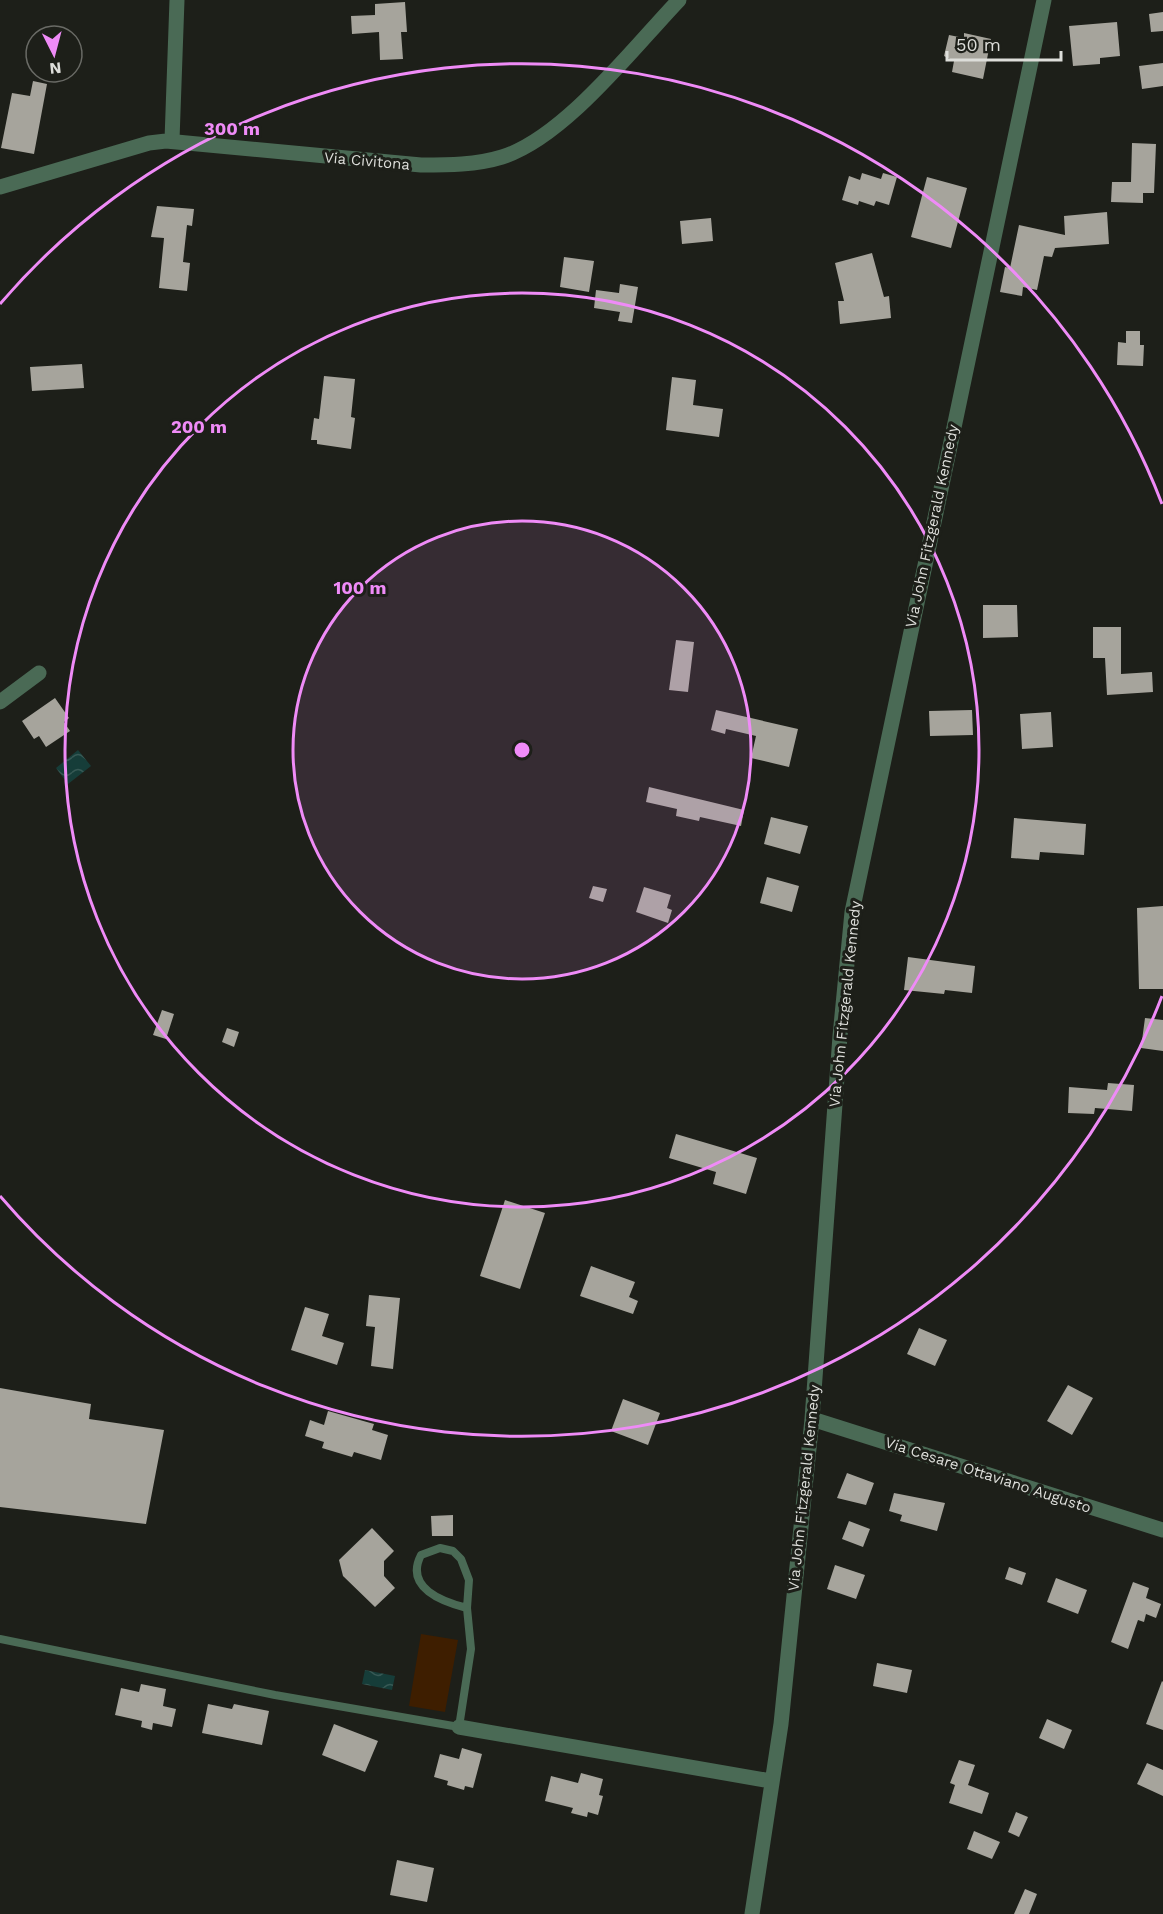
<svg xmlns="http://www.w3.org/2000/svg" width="1163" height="1914" viewBox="0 0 1163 1914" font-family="'Work Sans',sans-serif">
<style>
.pitch{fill:#3e1e00}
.water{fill:url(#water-waves)}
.building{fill:#a6a49c}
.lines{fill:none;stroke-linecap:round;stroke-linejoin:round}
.lane{stroke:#4a6a55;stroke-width:8}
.street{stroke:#4a6a55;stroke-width:15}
.ring{fill:none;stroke:#ef8bf7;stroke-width:3}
.labels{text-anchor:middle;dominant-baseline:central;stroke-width:6;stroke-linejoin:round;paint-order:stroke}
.street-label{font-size:15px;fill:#dddeda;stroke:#1d1f19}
.centre{fill:#ef8bf7;stroke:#1d1f19;stroke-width:3}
.ring-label{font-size:18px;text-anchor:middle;font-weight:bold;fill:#ef8bf7;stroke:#1d1f19;stroke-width:6;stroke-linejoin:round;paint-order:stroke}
</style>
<defs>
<pattern id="water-waves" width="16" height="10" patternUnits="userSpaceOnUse" patternTransform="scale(1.5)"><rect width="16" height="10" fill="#163d39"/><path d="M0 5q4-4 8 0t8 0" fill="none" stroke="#375955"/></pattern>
</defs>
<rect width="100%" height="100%" fill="#1d1f19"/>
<!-- pitch -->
<path class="pitch" d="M421 1634 458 1640 445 1712 409 1706Z"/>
<!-- water -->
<path class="water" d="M78 750 91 766 68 784 56 768Z
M365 1670 395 1676 392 1690 362 1684Z"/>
<!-- building -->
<path class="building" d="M405 2 407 32H401L403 59 380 60 379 32 352 34 351 16 375 15V4Z
M1163 12V31L1151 32 1149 14Z
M1117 22 1120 56 1100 58V64L1073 66 1069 26Z
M964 33 991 39 983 79 952 72 954 61 944 56 949 35 964 38Z
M1163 63V86L1142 89 1139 66Z
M33 81 47 84 34 154 1 148 12 93 30 96Z
M1132 143 1156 144 1154 193H1143V203L1111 202 1112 182H1131Z
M862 173 881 179 883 173 897 177 889 205 876 201 874 206 859 201 858 205 842 200 849 176 860 180Z
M927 177 967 188 951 248 911 237Z
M157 206 194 209 192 226 187 225 183 262 190 263 187 291 159 288 164 238 151 237Z
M1107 212 1109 244 1055 248 1052 257 1044 256 1037 290 1023 287 1022 296 1000 292 1005 267 1010 268 1019 225 1065 235 1064 216Z
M711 218 713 241 682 244 680 221Z
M872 253 884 297 889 296 891 318 840 324 838 301H844L835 263Z
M564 257 594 261 589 292 560 287Z
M620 284 638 287 632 323 618 321 620 312 594 308 596 290 619 293Z
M1126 331H1140V345H1144L1143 366 1117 365 1118 342 1126 343Z
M82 364 84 388 32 391 30 367Z
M324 376 355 379 351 417 355 418 351 449 317 444V440H311L314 418 319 419Z
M672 377 696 380 693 405 723 409 719 437 666 430Z
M983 605H1017L1018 637 983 638Z
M1093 627H1121V674L1152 672 1153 692 1107 695 1105 658H1093Z
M676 640 694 642 688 692 669 690Z
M55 698 69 718 64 722 70 731 46 747 39 736 34 739 22 721Z
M716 710 798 729 789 767 751 758 756 736 726 729 725 734 711 730Z
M972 710 973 735 930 736 929 711Z
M1051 712 1053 747 1022 749 1020 714Z
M649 787 744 810 741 826 700 817 699 821 676 816 677 809 646 802Z
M771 817 808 826 800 854 764 844Z
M1014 818 1086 824 1084 855 1040 852 1039 860 1011 858Z
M767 877 799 886 792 912 760 903Z
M593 886 607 889 603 902 589 898Z
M644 887 671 895 667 908 672 910 668 923 636 912Z
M1163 906V989H1139L1137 908Z
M908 957 975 966 972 993 945 990 944 994 904 990Z
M162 1010 174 1014 166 1039 153 1035Z
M1145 1018 1163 1020V1051L1141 1048Z
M227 1028 239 1032 234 1047 222 1042Z
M1108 1083 1134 1085 1132 1111 1095 1108 1094 1114 1068 1113 1069 1087 1107 1090Z
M676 1134 757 1158 746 1194 713 1184 716 1172 669 1158Z
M505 1200 545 1213 520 1289 480 1276Z
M591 1266 635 1282 629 1297 638 1301 633 1314 580 1296Z
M369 1295 400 1298 393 1369 371 1366 375 1327 366 1326Z
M305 1307 329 1314 322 1336 344 1343 337 1365 291 1350Z
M919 1328 947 1340 935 1366 907 1354Z
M1068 1385 1093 1398 1072 1435 1047 1421Z
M0 1388 91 1404 89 1419 164 1430 146 1524 0 1507Z
M623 1399 660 1413 648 1445 611 1431Z
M328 1411 374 1424 372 1430 388 1435 381 1460 354 1452 352 1457 322 1448 324 1442 305 1436 310 1420 324 1425Z
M847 1473 874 1483 866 1505 837 1498Z
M894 1493 945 1503 937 1531 900 1521 902 1515 889 1511Z
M453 1515V1536H432L431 1516Z
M849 1521 870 1529 863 1547 842 1539Z
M372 1528 394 1551 384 1561V1576L395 1588 375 1607 343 1576 339 1560Z
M835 1565 865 1575 856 1599 827 1589Z
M1009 1567 1026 1573 1022 1585 1005 1579Z
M1056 1578 1087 1590 1078 1614 1047 1602Z
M1133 1582 1149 1588 1146 1598 1161 1604 1156 1618 1146 1614 1144 1622 1138 1620 1128 1649 1111 1642Z
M877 1663 912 1670 907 1693 873 1686Z
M1162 1681 1163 1682V1730L1146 1724Z
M141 1684 166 1689 163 1706 176 1709 172 1727 153 1723 152 1730 141 1727 142 1721 115 1715 121 1688 139 1692Z
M208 1704 232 1709 234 1704 269 1711 262 1745 202 1733Z
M1047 1719 1072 1730 1064 1749 1039 1738Z
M334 1724 378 1741 365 1772 322 1755Z
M462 1748 482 1754 473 1788 465 1786 464 1790 447 1785 448 1781 434 1777 440 1754 459 1759Z
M959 1760 975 1765 968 1785 989 1793 982 1814 949 1803 955 1785 950 1783Z
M1147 1763 1163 1770V1796L1137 1784Z
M581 1773 603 1779 599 1795 603 1796 598 1815 588 1812 587 1817 571 1813 573 1808 545 1801 551 1776 578 1783Z
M1016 1812 1028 1817 1019 1837 1008 1832Z
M974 1831 1000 1842 992 1859 967 1849Z
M397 1860 434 1868 427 1902 390 1895Z
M1025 1889 1037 1894 1029 1914H1014Z"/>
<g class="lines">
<!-- lane -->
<path class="lane" d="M0 1639 275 1695 459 1727 471 1649 467 1608 469 1580 461 1559 453 1551 440 1548 421 1555C404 1588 443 1602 467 1608"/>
<!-- street -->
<path class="street" d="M172 140 177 0
M0 187 149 143 166 141 421 165C448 165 476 165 502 157 564 138 634 47 679 0
M0 702 39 673
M812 1419 1163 1530
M459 1727 771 1781
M752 1914 781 1724 812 1419 840 1036 852 912 1044 0"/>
</g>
<!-- distance rings -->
<circle cx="522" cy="750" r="229" fill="#ef8bf7" fill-opacity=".12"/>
<g class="ring">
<circle cx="522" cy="750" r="229"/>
<circle cx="522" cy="750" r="457"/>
<path d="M1162 996A686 686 0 0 1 0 1196M0 304A686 686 0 0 1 1162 504"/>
</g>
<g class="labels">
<!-- street labels -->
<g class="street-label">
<text transform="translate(367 161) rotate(5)">Via Civitona</text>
<text transform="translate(932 526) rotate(-78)">Via John Fitzgerald Kennedy</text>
<text transform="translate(845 1004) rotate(-84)">Via John Fitzgerald Kennedy</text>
<text transform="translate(988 1475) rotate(18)">Via Cesare Ottaviano Augusto</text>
<text transform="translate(804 1488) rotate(-84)">Via John Fitzgerald Kennedy</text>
</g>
</g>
<circle cx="522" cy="750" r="9" class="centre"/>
<g class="ring-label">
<text x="232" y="135">300 m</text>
<text x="199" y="433">200 m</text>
<text x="360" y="594">100 m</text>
</g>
<!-- north arrow -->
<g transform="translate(54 54) rotate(174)"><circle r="28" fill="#1d1f19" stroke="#6a6b66" stroke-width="1.5"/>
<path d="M0-4.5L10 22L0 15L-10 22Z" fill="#ef8bf7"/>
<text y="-9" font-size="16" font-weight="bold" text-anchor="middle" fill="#dddeda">N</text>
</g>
<!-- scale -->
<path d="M947 51v9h114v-9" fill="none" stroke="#dddeda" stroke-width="3"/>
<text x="956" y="51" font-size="18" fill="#dddeda" stroke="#1d1f19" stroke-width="4.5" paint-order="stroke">50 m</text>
</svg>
